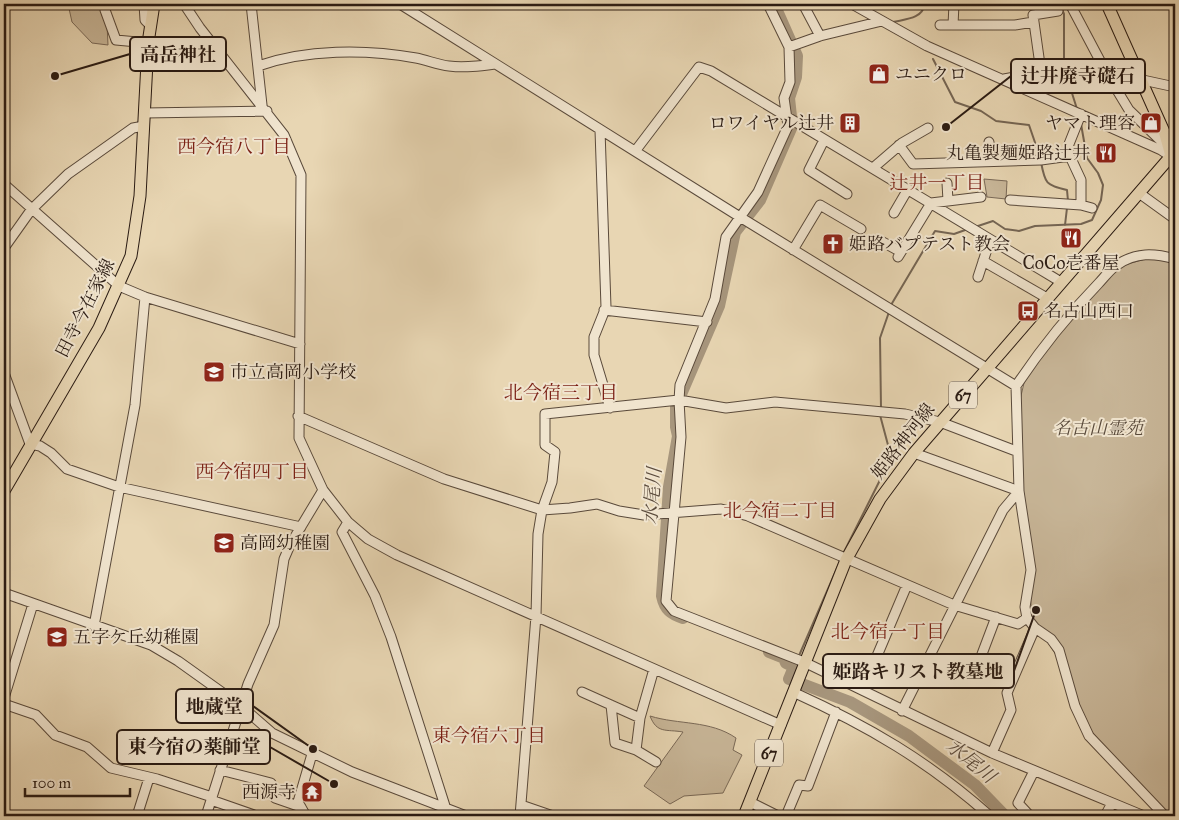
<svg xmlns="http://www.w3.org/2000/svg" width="1179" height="820" viewBox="0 0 1179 820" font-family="'IM FELL Great Primer','Noto Serif JP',serif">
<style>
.green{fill:#c8b698;stroke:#796856}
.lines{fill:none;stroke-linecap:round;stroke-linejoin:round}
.stream{stroke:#756553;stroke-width:2}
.river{stroke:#a7967d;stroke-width:12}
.minor-casing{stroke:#5a4a3b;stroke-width:11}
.major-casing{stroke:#2a1b13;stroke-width:13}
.minor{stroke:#f0e4ce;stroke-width:9}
.major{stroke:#e8d6b3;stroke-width:11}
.labels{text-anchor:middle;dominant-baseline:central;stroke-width:4;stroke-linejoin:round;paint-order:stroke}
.shield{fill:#f0e4ce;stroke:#65574b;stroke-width:1}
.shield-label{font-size:16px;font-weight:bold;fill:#2a1b13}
.poi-label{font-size:18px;fill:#2a1b13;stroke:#f0e4ce;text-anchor:start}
.street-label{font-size:18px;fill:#2a1b13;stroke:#f0e4ce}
.park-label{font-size:18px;font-style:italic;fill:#594a3b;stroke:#f0e4ce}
.neighbourhood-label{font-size:19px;fill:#7a1f14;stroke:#f0e4ce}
.water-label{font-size:19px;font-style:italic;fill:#5c4c3d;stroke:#f0e4ce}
.leader{fill:none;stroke:#2a1b13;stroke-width:2}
.callout-dot{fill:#2a1b13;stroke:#f0e4ce;stroke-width:2}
.callout{fill:#f0e4ce;stroke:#2a1b13;stroke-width:2}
.callout-label{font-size:19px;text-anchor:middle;font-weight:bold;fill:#2a1b13}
</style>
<rect width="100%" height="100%" fill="#e8d6b3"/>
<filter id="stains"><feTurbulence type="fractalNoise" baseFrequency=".004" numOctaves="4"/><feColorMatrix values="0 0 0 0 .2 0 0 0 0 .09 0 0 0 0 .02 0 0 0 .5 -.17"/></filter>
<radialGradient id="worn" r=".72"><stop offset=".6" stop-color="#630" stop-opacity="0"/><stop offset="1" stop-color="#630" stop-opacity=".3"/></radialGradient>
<!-- green -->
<path class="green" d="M68 4H106L108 45 92 43 72 22Z
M984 179 1007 181 1006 199 987 197Z
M1156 256 1175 262V816H1168L1113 759 1090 729 1081 712 1069 675 1032 618 1019 449 1020 400 1024 383 1032 369 1089 297 1117 267Z
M650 716C679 725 710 720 736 738L733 750 742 755 723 793 684 796 670 804 644 786 683 732C666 729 657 734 650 716Z"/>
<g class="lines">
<!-- stream -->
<path class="stream" d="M1061 7 1064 14V64
M893 22C906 19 922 19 925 4
M933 59 955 102 981 111 996 121 1029 125 1040 157
M1065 71 1077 109
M1041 162C1045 184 1046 185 1067 190L1068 201
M1065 225 1067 208
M975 227 993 221 1005 229 1019 231 1035 226 1081 224 1092 220 1101 200 1103 185 1098 173 1087 158 1081 124
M891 305 935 231 954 234 968 229
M881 408 880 338 889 312
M843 554 880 480 888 445 880 415
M798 658 841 559"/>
<!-- river -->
<path class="river" d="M683 618C671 614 665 610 662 596L669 487 678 436 676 427V406L719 306 735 232 760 200 792 126 789 98 796 77 797 56 774 4
M769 652 784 658 786 663 794 667 789 679 850 702 909 736 975 785 1005 816"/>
<!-- minor casing -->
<g class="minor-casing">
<path id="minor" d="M106 4 105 10 116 40 148 43
M144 4 145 20 150 25
M184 4 200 28 284 135 301 175 299 438 323 490 348 522 368 539 397 555 781 725
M251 4 262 105
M400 4 740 217 1016 386 1019 491 1031 570 1025 607 1027 618 1035 628 1051 639 1059 650 1075 706 1089 736 1165 816
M768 4 789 47 790 82 784 98 788 126 758 192 726 237 715 299 680 385 679 400 726 408 775 402 905 414 940 422 1016 451
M803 4 820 36
M852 4 927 46 1161 150 1173 158
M1070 4 1106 72 1129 110 1161 141 1166 153
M4 9 7 4
M940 25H1015L1033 22
M953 25 954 4
M789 47 820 36 882 21
M258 66C306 49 366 49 416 58 427 60 438 65 449 66 465 68 480 66 495 64
M1041 72 1033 15 1058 11 1056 4
M1004 79 1064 68 1106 72 1175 87
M145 113 267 111
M1081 114 1069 144 1068 152 1081 180V205
M600 130 606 307 594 337V355L610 408
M824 140 809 170 847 194
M989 142 990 161
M899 145 913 164 1041 160 1070 156
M636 150 699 67 711 71 1061 282
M873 168 902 143 928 128
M947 183 948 201
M4 184 119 286 145 297 300 344
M1139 193 1175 219
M1010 200 1081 205 1092 208
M894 213 908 189
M881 241 901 252
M4 248 31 210 68 174 133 128 144 126
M793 250 820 205 861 229
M898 257 931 203 981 197
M983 261 1047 298
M978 277 990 240
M604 310 707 322
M4 373 30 444 40 446 51 453 67 469 119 487 301 527
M1016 386C1040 350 1068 315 1098 284 1104 278 1110 269 1117 265 1136 252 1154 253 1175 259
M298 416 444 479 542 510 570 508 597 504 619 511 644 515 721 509 748 516 954 605 1018 624 1027 618
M348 522 342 532 375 596 391 637 446 809
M4 593 151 645 178 661 241 706 272 733 352 772 466 816
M94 626 135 405 145 297
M982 654 996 617
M863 689 907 585
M582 692 640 718
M793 692C868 726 928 761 990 816
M4 698 33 604
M4 704 36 715 55 735 87 747 111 768 157 779 212 797
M611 705 615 743 636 750 656 762
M902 711 1003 510 1019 491 914 453
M636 750 640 718 654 669
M992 753 1011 710 1007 693 1035 628
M220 770 271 783 269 791 275 798 301 807
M211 800 257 816
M750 802 778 816
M521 805 553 816
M137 816 149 778
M206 816 248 684 274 625 284 559 290 545 323 490
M306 816 298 802 312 754
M520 816 536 616 538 534 542 510 552 482 555 452 545 445V414L679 400 681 437 666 601 674 611 804 662 992 753 1144 816
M786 816 799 785 808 786 836 712
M1030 816 1018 803 1034 771
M1105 816 1112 803"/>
</g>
<!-- major casing -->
<g class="major-casing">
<path id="major" d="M4 491 99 328 131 256 140 196 148 43 154 4
M744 816 846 560 880 499 914 453 1171 156 1165 134 1107 4"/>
</g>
<!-- minor -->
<use href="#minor" class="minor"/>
<!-- major -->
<use href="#major" class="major"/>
</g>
<!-- icons -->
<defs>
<g id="shop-square" transform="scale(1.125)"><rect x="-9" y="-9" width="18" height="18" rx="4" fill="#8f2418" stroke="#f0e4ce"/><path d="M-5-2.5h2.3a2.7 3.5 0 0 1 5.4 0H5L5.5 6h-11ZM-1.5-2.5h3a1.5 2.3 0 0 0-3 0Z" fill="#fff"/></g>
<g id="building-square" transform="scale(1.125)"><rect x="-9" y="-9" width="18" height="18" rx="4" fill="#8f2418" stroke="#f0e4ce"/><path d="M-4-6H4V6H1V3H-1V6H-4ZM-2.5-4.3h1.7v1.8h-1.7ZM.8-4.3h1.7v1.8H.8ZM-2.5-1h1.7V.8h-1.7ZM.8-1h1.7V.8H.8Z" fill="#fff"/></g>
<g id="restaurant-square" transform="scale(1.125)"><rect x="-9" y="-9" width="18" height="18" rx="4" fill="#8f2418" stroke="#f0e4ce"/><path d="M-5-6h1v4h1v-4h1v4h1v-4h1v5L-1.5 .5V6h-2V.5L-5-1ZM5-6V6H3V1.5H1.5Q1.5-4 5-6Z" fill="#fff"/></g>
<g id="church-square" transform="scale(1.125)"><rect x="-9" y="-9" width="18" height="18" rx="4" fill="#8f2418" stroke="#f0e4ce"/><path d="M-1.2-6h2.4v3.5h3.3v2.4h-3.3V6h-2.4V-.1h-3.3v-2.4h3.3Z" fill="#fff"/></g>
<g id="bus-square" transform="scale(1.125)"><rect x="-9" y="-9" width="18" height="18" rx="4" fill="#8f2418" stroke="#f0e4ce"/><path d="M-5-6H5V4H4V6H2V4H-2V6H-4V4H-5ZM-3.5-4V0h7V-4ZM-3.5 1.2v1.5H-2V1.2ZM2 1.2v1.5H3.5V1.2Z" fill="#fff"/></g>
<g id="school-square" transform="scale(1.125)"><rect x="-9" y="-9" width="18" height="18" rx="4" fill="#8f2418" stroke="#f0e4ce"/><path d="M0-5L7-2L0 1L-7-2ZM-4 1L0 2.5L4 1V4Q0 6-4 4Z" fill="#fff"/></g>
<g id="temple-square" transform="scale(1.125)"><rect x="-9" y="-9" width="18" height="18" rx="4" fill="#8f2418" stroke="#f0e4ce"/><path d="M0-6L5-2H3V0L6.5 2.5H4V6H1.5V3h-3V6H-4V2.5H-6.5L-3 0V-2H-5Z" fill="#fff"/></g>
</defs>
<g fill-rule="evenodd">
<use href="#shop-square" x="879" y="74"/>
<use href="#building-square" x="850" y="123"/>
<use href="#shop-square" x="1151" y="123"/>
<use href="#restaurant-square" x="1106" y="153"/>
<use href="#restaurant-square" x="1071" y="238"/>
<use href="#church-square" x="833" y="244"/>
<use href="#bus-square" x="1028" y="311"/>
<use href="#school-square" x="214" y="372"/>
<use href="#school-square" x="224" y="543"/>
<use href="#school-square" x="57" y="637"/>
<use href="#temple-square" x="312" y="792"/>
</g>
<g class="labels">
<!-- shield labels -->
<g class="shield">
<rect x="949" y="381.5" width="28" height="27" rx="4"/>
<rect x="755" y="739.5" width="28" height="27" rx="4"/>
</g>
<g class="shield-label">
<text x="963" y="395">67</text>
<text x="769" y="753">67</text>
</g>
<!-- poi labels -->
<g class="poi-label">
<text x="895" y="74">ユニクロ</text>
<text x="834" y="123" text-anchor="end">ロワイヤル辻井</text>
<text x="1135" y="123" text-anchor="end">ヤマト理容</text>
<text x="1090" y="153" text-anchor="end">丸亀製麺姫路辻井</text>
<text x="849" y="244">姫路バプテスト教会</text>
<text x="1071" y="263" text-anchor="middle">CoCo壱番屋</text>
<text x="1044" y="311">名古山西口</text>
<text x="230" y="372">市立高岡小学校</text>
<text x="240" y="543">高岡幼稚園</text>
<text x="73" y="637">五字ケ丘幼稚園</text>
<text x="296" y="792" text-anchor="end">西源寺</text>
</g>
<!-- street labels -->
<g class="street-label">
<text transform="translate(85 308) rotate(-63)">田寺今在家線</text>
<text transform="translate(903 441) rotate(-52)">姫路神河線</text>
</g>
<!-- park labels -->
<g class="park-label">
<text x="1098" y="428">名古山霊苑</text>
</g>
<!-- neighbourhood labels -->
<g class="neighbourhood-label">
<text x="234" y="146">西今宿八丁目</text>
<text x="937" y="182">辻井一丁目</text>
<text x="561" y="392">北今宿三丁目</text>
<text x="252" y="471">西今宿四丁目</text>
<text x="780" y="510">北今宿二丁目</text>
<text x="888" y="631">北今宿一丁目</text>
<text x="489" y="735">東今宿六丁目</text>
</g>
<!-- water labels -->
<g class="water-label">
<text transform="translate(652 496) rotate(-85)">水尾川</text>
<text transform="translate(971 761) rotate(39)">水尾川</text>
</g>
</g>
<!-- callouts -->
<path class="leader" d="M55 76L130 54M946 127L1011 76M1036 610L1014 671M313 749L253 706M334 784L270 747"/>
<g class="callout-dot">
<circle cx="55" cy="76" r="5"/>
<circle cx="946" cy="127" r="5"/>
<circle cx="1036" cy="610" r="5"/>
<circle cx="313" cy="749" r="5"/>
<circle cx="334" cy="784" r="5"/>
</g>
<g class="callout">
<rect x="130" y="37" width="96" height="34" rx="5"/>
<rect x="1011" y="59" width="134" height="34" rx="5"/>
<rect x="823" y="654" width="191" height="34" rx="5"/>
<rect x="176" y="689" width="77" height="34" rx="5"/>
<rect x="117" y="730" width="153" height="34" rx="5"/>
</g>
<g class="callout-label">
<text x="178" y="61">高岳神社</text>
<text x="1078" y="82">辻井廃寺礎石</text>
<text x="918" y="678">姫路キリスト教墓地</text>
<text x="214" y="713">地蔵堂</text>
<text x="194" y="753">東今宿の薬師堂</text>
</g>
<!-- margin -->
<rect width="1179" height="820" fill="none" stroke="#e8d6b3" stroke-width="20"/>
<rect x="5" y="5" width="1169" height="810" fill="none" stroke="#2a1b13" stroke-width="2.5"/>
<rect x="10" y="10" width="1159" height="800" fill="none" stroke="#2a1b13"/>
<!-- scale -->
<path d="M25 788v8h105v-8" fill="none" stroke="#2a1b13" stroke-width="2.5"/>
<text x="32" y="788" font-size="15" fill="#2a1b13" stroke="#f0e4ce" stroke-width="4" paint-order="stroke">100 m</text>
<rect width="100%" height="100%" filter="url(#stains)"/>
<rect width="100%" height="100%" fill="url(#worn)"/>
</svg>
